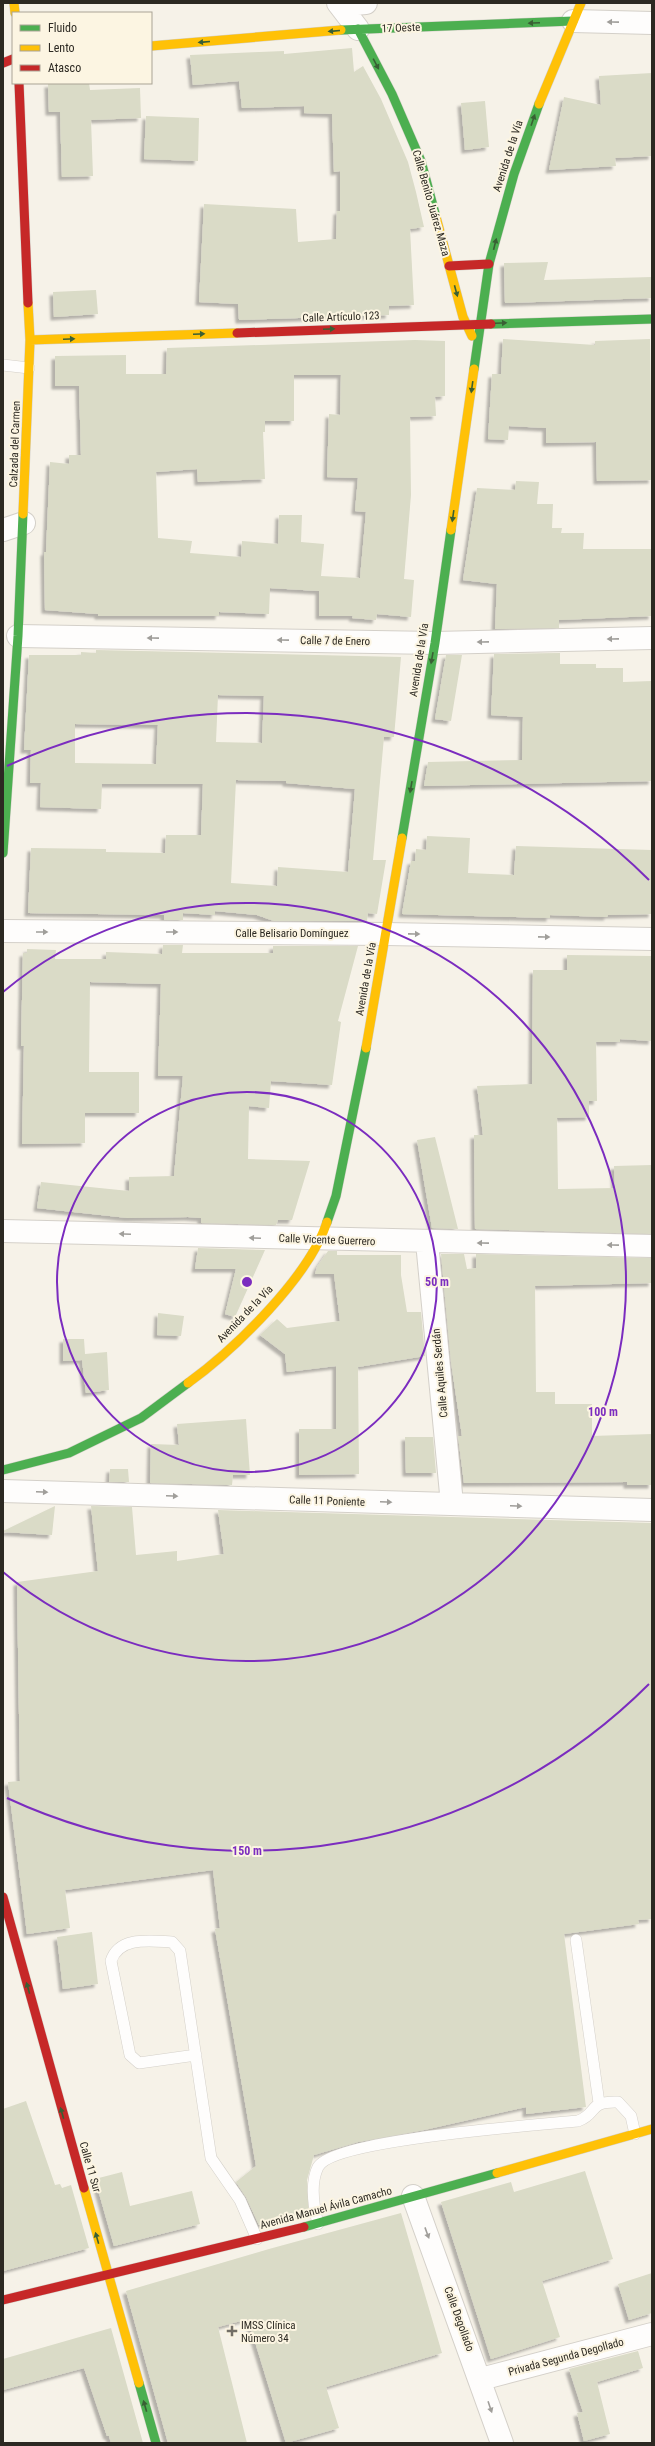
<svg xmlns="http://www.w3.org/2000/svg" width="655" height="2446" viewBox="0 0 655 2446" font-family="'Roboto Condensed',sans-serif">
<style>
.building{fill:#dadbc7;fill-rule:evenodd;filter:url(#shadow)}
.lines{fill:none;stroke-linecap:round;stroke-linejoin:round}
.lane-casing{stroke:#d4d0c9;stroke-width:12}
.street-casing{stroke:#d4d0c9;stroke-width:24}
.fast-casing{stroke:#d4d0c9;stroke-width:10}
.slow-casing{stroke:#d4d0c9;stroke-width:10}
.jam-casing{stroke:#d4d0c9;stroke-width:10}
.lane{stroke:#fefdfc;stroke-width:11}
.street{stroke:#fefdfc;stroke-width:22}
.fast{stroke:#4caf50;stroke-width:9}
.slow{stroke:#ffc107;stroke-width:9}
.jam{stroke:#c62828;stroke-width:9}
.oneway{fill:#a09e9a}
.oneway2{fill:#395f34}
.ring{fill:none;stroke:#7b2cbf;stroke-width:2}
.poi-dot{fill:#736f67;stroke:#fcf5e2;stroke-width:1.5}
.labels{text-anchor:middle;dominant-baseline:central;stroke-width:4;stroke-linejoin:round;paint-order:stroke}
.street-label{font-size:11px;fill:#2c2922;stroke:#fcf5e2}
.poi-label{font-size:11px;fill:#2c2922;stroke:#fcf5e2;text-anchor:start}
.centre{fill:#7b2cbf;stroke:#fcf5e2;stroke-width:2}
.ring-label{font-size:12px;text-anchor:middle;font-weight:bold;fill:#7b2cbf;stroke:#fcf5e2;stroke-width:4;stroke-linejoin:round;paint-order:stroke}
</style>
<defs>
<filter id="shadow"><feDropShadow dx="-3.5" dy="3.5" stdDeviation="1" flood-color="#0004"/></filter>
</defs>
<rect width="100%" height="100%" fill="#f6f2e8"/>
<!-- building -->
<path class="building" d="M352 48 354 72 363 66 381 99 408 162 416 192 424 227 410 229 414 305 389 306V315L239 320 238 304 199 302 204 204 296 209 298 242 336 239 337 211H340V171L334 172 332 114 304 113V106L242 108 239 81 193 85 190 55 284 51V54Z
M652 73V156L615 158 616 166 549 170 564 97 601 105 599 76Z
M89 83 90 90 140 88 141 118 91 120 93 176 62 177 60 112H49L48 84Z
M485 101 489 147 465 150 461 103Z
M146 116 199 118 198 161 144 159Z
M548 262 544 280 652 277V298L505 303 504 263Z
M96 290 98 314 54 317 53 292Z
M503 339 595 345V341L650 339 652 480 597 481 596 442 546 443V428L509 426 508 440 488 439 492 374H501Z
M415 340 445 341V396L435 397 436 416 410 417 411 495 404 579 414 580 411 617 377 614 376 620 352 618 353 616H319V591L270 588 269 614 219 612V616H98V614L45 610 44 552H46L50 462 69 464V455H81L79 386H55V356L126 355V374H166L167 348ZM294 375H341L340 415 329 414 327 477 358 478 355 511 366 512 360 578 321 576 324 544 301 542 302 515H279L278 544 242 541 241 557 190 553 192 541 158 538 156 472 197 469 198 482 265 479 263 432H265V421H294Z
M516 481 539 482 537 504H553L552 528H562L561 533H584L583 549H652V616L559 620V628L495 629 497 584 463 580 477 488 515 490Z
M96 650 401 657 394 737H384L373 860H386L377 914 368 913 367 921H274L257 915 215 911V915L183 913V920H164V915L28 913 31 848 106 849V852L165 853 166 835H201L203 784H102L101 809 40 807 41 783H30L31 750H24L29 655H81V652L96 653ZM218 695 264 696 262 743 216 742ZM75 724 158 725 156 764 75 763ZM236 780 286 781V783L355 789 348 872 278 867 277 886 231 883Z
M560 653V664H596V668H623V682L652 681V781L424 786 428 762 522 760 523 717 491 715 494 654Z
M446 655H462L451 721 435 719Z
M427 836 470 838 468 873 514 875 516 846 652 850V914L608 915 607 917 550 915V918L402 914 411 861H415L416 849 426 850Z
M163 945H183L182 953H273V946H358L338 1021 341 1022 332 1085 271 1081 269 1108 249 1106 248 1159 310 1161 292 1220H278L276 1225 201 1223V1218L188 1217 128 1218 37 1208 41 1182 129 1191V1177L174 1176 183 1076H158L161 984 90 982 89 1072H139V1113H85V1143L22 1144 24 1046H21L23 953H27V949L56 950 55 959H106V952L162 954Z
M567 955 652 956V1041L620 1039V1042H596L597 1101H589V1117L557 1118 558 1189 615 1188 614 1166 652 1165V1234L475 1229 474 1135H483L477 1086 532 1084 533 970H567Z
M435 1137 458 1229 432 1228 417 1140Z
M198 1248 265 1250 235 1317 225 1314 236 1269H195Z
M328 1251H337V1255H401V1275L407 1312H421L425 1356 358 1367 359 1474 299 1475V1429H336V1366L287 1372 285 1354 260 1335 277 1319 287 1328 340 1321 334 1274H315L317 1267Z
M441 1254H464L467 1269 476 1268V1254L652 1258V1283L535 1286 536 1392H555V1404H592V1436L652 1434V1485H627V1482L464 1483 458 1436H462L451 1362Z
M158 1313 184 1316 181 1336 157 1335Z
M63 1339H84L85 1354 107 1352 109 1390 86 1393 82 1360 63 1361Z
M246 1419 250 1475H233L232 1485 150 1483 151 1444 179 1445 177 1424Z
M405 1437H433L436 1473H406Z
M110 1469H128L129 1482H109Z
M55 1506 52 1535 3 1532V1531Z
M91 1506 132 1507 136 1555 177 1551V1561L224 1554 218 1510 652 1523V1919L638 1920 639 1924 564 1934 586 2107 526 2114V2107L424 2130 358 2142 314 2155 307 2180 309 2213 259 2225 246 2197 236 2182 256 2166 215 1929 220 1928 213 1870 65 1890 70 1928 27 1934 8 1782 20 1781 17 1582 98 1571Z
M92 1932 98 1984 63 1989 57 1937Z
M26 2101 55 2185 60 2184 62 2188 71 2185 89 2248 3 2271V2109Z
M585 2171 613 2259 542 2281 560 2337 491 2359 441 2202 511 2182 514 2192Z
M122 2172 130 2206 192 2191 200 2224 114 2246 95 2179Z
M401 2213 442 2353 326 2387 339 2428 286 2443 248 2319 218 2327 247 2443H168L126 2291 269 2249Z
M652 2273V2313L629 2320 618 2284Z
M111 2328 143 2443H111L109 2436H107L84 2368 3 2390V2359Z
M638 2351 643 2368 597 2382 610 2434 584 2441 577 2413 583 2412 569 2369Z"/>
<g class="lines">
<!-- lane casing -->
<g class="lane-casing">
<path id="lane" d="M3 365 29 368
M576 1940 599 2103
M196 2055 139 2063 130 2055 111 1961C119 1936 150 1941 172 1942L180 1951 211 2158 240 2200 257 2239
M318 2224C314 2208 310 2183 318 2167 333 2139 539 2125 578 2121 599 2113 587 2101 618 2102L631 2116 635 2134"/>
</g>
<!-- street casing -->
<g class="street-casing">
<path id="street" d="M338 3 358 29
M342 5 366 3
M573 21 652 23
M3 530 24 523
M18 636 435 643 652 638
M3 931 386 934 652 939
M3 1231 652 1246
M427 1242 452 1504
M3 1491 652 1510
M413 2196 502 2443
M481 2379 652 2334"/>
</g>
<!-- fast casing -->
<g class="fast-casing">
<path id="fast" d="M358 29 392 94 421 161 436 217
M341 30 573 21
M491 324 652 319
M474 369 489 264 514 174 539 104
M402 838 435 643 451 530
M3 853 18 636 23 514
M327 1222 336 1196 366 1048
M3 1470 69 1453 141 1418 188 1383
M304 2227 497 2173
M139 2383 156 2443"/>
</g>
<!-- slow casing -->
<g class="slow-casing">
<path id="slow" d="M14 3 15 13
M151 46 341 30
M539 104 581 3
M436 217 463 317 472 336
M30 340 237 333
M23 514 30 340 28 303
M451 530 474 369
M366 1048 402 838
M188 1383C235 1349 309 1277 327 1222
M497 2173 652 2129
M84 2188 139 2383"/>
</g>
<!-- jam casing -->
<g class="jam-casing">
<path id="jam" d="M3 63 13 59
M19 83 28 303
M449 266 489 264
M237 333 491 324
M3 1897 84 2188
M3 2300 304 2227"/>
</g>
<!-- lane -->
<use href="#lane" class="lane"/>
<!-- street -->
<use href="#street" class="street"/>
<!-- fast -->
<use href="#fast" class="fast"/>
<!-- slow -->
<use href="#slow" class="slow"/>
<!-- jam -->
<use href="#jam" class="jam"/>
</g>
<!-- one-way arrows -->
<defs><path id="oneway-solid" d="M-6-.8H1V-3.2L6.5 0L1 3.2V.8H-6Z"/></defs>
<g class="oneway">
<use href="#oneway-solid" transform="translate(613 22) rotate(-179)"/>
<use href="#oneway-solid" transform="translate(153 638) rotate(-179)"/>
<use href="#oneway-solid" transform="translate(613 639) rotate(179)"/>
<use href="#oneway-solid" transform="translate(283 640) rotate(-179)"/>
<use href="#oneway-solid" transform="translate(483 642) rotate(179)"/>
<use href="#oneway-solid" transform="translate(42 932)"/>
<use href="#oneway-solid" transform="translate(172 932)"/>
<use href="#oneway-solid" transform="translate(414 934) rotate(1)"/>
<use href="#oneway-solid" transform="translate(544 937) rotate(1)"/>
<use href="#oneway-solid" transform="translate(125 1234) rotate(-178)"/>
<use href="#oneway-solid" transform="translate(255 1238) rotate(-178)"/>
<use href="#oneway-solid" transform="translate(483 1243) rotate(-179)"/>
<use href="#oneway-solid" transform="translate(613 1245) rotate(-179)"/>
<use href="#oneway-solid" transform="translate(42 1492) rotate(2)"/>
<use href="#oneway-solid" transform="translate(172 1496) rotate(2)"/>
<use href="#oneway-solid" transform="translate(386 1502) rotate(2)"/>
<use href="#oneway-solid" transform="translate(516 1506) rotate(2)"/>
<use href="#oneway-solid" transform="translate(427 2233) rotate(70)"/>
<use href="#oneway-solid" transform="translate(490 2407) rotate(71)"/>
</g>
<g class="oneway2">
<use href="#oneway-solid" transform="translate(534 23) rotate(178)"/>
<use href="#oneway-solid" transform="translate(334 31) rotate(175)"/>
<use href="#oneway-solid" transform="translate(204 42) rotate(175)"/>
<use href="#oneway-solid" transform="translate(376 64) rotate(62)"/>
<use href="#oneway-solid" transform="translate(533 120) rotate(-71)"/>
<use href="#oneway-solid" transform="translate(495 244) rotate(-76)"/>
<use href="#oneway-solid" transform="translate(456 291) rotate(75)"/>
<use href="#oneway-solid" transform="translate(501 323) rotate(-2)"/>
<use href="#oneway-solid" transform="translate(329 329) rotate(-2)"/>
<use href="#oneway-solid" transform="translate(199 334) rotate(-2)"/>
<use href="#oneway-solid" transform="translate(69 339) rotate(-2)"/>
<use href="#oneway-solid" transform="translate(472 387) rotate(98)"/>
<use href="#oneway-solid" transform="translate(453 516) rotate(98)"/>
<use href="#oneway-solid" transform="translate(432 658) rotate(100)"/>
<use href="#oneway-solid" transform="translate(411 787) rotate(100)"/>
<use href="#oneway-solid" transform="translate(28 1988) rotate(-106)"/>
<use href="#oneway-solid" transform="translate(62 2113) rotate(-106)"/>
<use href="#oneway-solid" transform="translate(97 2238) rotate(-106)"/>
<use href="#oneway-solid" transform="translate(145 2406) rotate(-106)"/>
</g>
<!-- distance rings -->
<g class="ring">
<circle cx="247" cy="1282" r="190"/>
<path d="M3 992A379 379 0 1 1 3 1572"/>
<path d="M649 1684A569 569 0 0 1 7 1798M7 766A569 569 0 0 1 649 880"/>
</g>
<!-- markers -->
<path class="poi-dot" d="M230 2325h4v4h4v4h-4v4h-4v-4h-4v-4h4z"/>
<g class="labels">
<!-- street labels -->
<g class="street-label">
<text transform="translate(401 28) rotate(-2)">17 Oeste</text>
<text transform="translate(508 156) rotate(-72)">Avenida de la Vía</text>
<text transform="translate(431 203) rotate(74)">Calle Benito Juárez Maza</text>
<text transform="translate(341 317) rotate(-2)">Calle Artículo 123</text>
<text transform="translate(15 444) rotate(-88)">Calzada del Carmen</text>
<text transform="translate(335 641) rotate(1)">Calle 7 de Enero</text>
<text transform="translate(419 660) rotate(-81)">Avenida de la Vía</text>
<text x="292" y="933">Calle Belisario Domínguez</text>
<text transform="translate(366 979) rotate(-80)">Avenida de la Vía</text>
<text transform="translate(327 1240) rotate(2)">Calle Vicente Guerrero</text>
<text transform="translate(245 1314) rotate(-46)">Avenida de la Vía</text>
<text transform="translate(440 1373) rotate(-95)">Calle Aquiles Serdán</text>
<text transform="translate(327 1501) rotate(2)">Calle 11 Poniente</text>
<text transform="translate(90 2167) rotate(74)">Calle 11 Sur</text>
<text transform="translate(326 2208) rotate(-15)">Avenida Manuel Ávila Camacho</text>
<text transform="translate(459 2319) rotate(70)">Calle Degollado</text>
<text transform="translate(566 2357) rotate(-15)">Privada Segunda Degollado</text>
</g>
<!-- poi labels -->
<g class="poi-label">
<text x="241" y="2325">IMSS Clínica<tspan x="241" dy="13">Número 34</tspan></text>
</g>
</g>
<circle cx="247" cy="1282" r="6" class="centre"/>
<g class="ring-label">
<text x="437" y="1286">50 m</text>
<text x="603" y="1416">100 m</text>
<text x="247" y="1855">150 m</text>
</g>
<!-- border -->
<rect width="655" height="2446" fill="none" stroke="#2c2922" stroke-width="8"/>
<!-- legend -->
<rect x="12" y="12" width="140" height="72" fill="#fcf5e2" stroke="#a9a395"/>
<rect x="20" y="25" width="20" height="6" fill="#4caf50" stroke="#a9a395"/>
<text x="48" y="32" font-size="12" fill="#2c2922">Fluido</text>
<rect x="20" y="45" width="20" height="6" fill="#ffc107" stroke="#a9a395"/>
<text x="48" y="52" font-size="12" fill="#2c2922">Lento</text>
<rect x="20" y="65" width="20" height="6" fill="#c62828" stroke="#a9a395"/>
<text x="48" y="72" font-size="12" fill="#2c2922">Atasco</text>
</svg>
